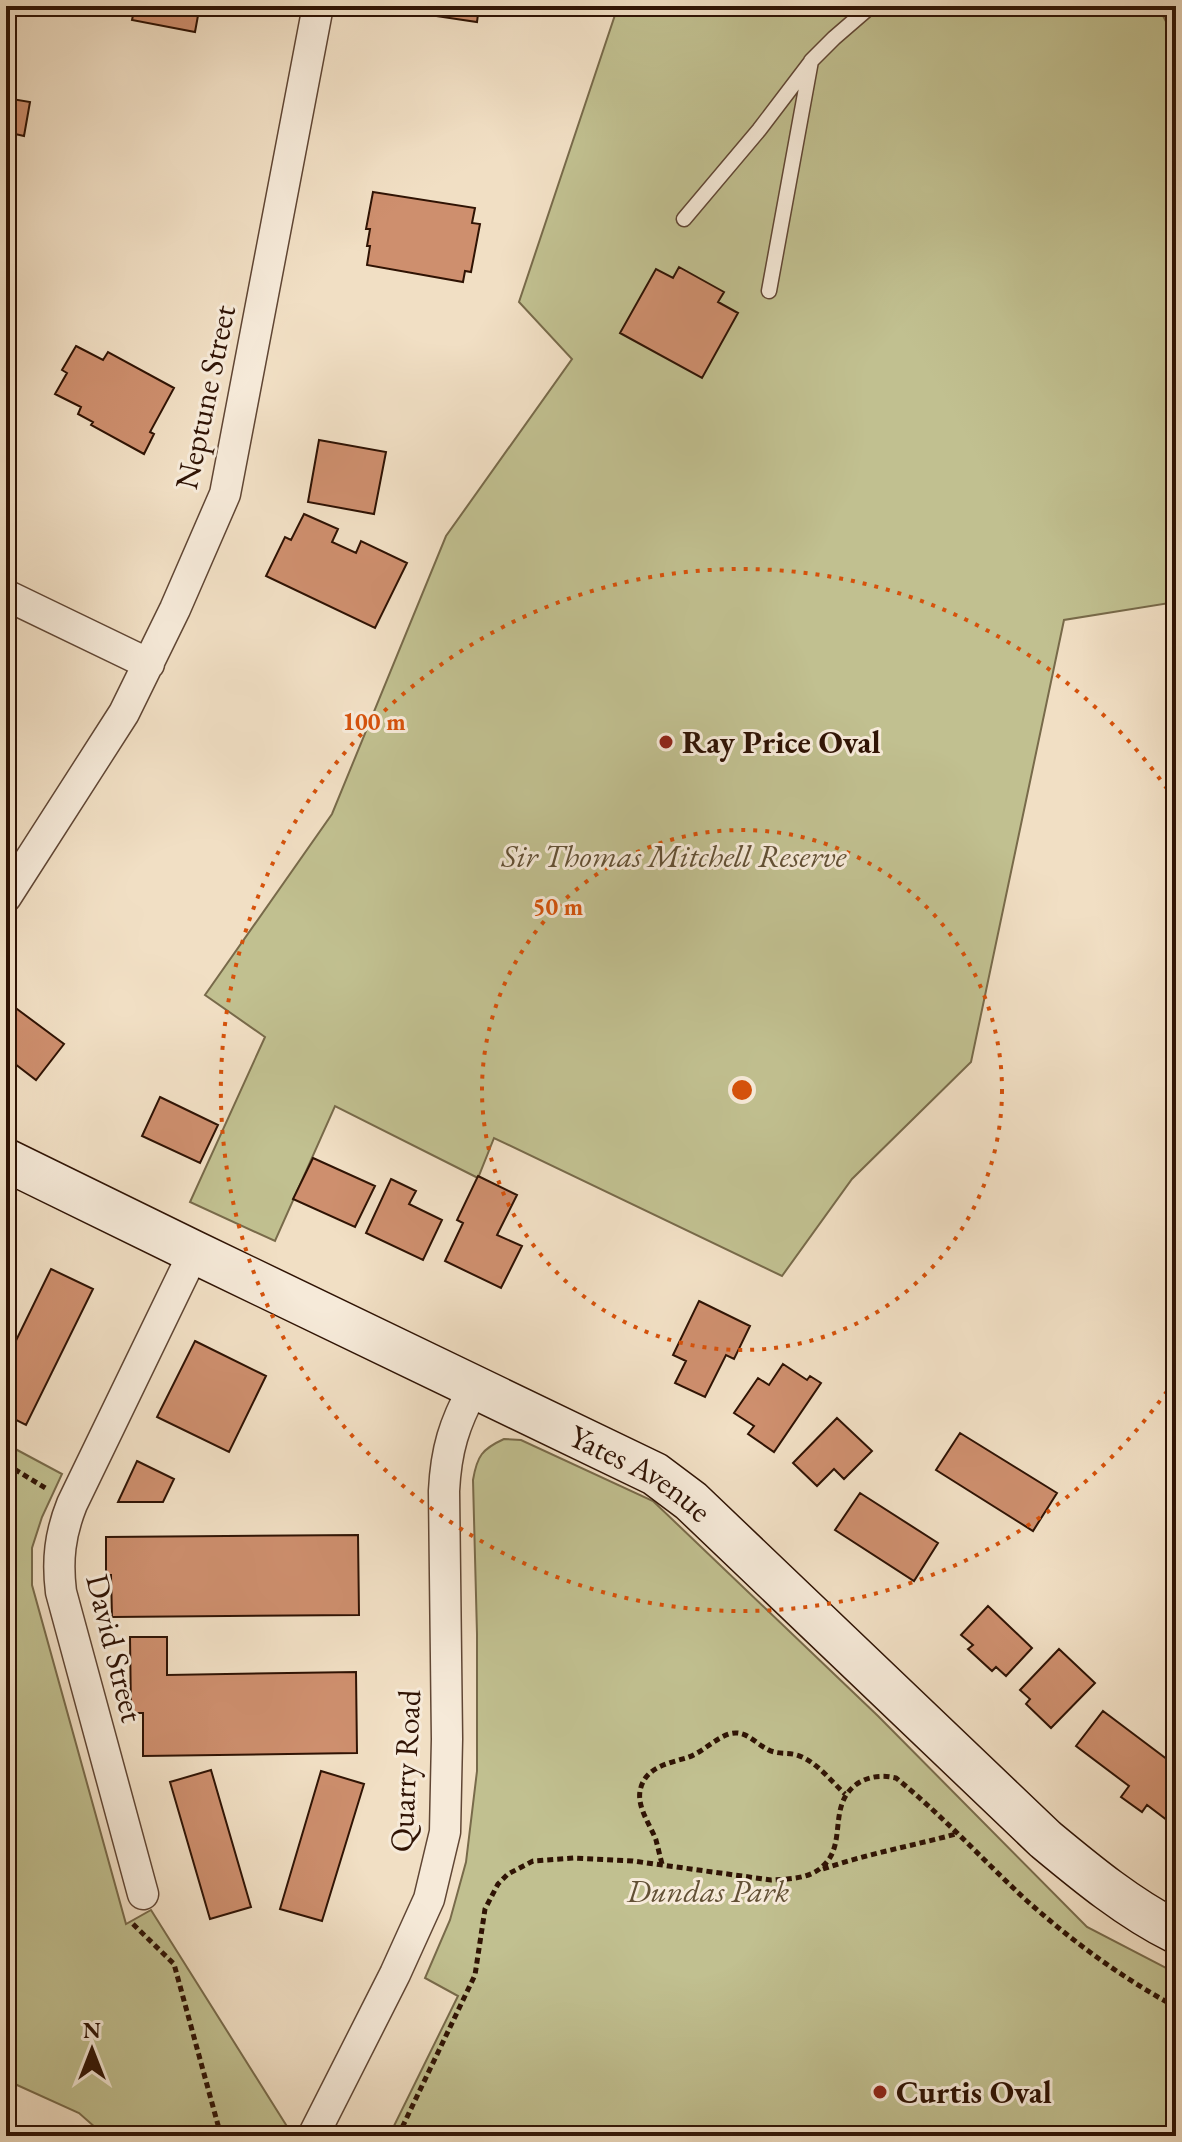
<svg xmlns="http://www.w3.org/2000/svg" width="1182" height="2142" viewBox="0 0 1182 2142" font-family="'EB Garamond',serif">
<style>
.green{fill:#c1c090;stroke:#786a4a;stroke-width:2}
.building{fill:#ce8f6e;stroke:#2f1304;stroke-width:2}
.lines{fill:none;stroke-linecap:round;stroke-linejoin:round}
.lane-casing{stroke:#604634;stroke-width:17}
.street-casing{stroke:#604634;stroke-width:33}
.secondary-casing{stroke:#2f1304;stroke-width:45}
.path{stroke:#2f1304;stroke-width:5;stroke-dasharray:6 4;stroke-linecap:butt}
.lane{stroke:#f6ead9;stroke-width:14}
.street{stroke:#f6ead9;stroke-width:30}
.secondary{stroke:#f6ead9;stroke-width:42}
.ring{fill:none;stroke:#d6520b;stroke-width:4;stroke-dasharray:4 8}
.poi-dot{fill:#8f2418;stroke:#f6ead9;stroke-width:3}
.labels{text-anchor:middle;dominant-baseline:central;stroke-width:6;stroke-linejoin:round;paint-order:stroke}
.street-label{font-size:32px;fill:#2f1304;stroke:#f6ead9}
.poi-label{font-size:32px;font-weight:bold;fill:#2f1304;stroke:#f6ead9;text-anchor:start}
.park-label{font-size:32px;font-style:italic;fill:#625035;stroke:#f6ead9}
.centre{fill:#d6520b;stroke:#f6ead9;stroke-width:4}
.ring-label{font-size:24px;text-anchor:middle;font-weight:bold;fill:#d6520b;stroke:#f6ead9;stroke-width:6;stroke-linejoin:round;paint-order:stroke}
</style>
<rect width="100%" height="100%" fill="#f1dfc4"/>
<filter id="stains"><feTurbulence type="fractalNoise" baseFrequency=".0025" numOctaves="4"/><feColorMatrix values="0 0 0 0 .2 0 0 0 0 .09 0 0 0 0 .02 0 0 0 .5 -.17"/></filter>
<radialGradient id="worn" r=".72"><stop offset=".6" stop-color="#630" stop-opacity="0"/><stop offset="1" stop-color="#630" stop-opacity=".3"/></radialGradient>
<!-- green -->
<path class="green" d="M618 6H1158L1176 41V602L1064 620 971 1062 852 1179 782 1276 494 1138 478 1178 335 1106 275 1241 190 1202 265 1037 205 995 332 814 446 536 572 359 519 302Z
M504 1439 521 1440 653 1501 878 1716 1087 1927 1176 1973V2136H389L458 1996 425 1978 450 1920 466 1862 477 1771V1634L473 1480C477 1456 482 1449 504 1439Z
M6 1444 62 1474 42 1517 32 1548V1585L126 1924 151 1910 288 2128 284 2136H105L79 2113 6 2080Z"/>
<!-- building -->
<path class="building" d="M135 6H204L203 10H199L195 32 132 20Z
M430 6H479L477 22 429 15Z
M6 98 30 102 24 136 6 132Z
M373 192 475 208 472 223 480 224 471 272 465 271 463 282 367 265 370 246H367L370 229H366Z
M679 267 724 292 718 302 738 313 702 378 620 333 656 269 673 278Z
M76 346 103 360 108 352 174 388 150 432 154 434 144 454 91 425 93 422 78 414 81 407 55 394 67 373 62 370Z
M319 440 386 452 374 514 308 502Z
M304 514 338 529 332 542 356 553 361 541 407 563 375 628 266 576 285 537 291 540Z
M13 1006 64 1044 36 1080 6 1057V1015Z
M160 1097 218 1125 200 1163 142 1136Z
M313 1158 375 1186 355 1227 293 1199Z
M478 1176 517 1195 497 1235 522 1246 501 1288 445 1261 463 1223 457 1220Z
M391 1179 416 1191 409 1204 442 1220 423 1260 366 1233Z
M6 1250 15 1254 6 1272Z
M51 1269 93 1289 26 1425 6 1415V1361Z
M699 1301 750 1326 734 1359 726 1355 705 1397 675 1383 686 1361 673 1355Z
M195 1341 266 1376 229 1452 157 1417Z
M783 1364 807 1380 810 1376 821 1383 774 1452 748 1434 754 1426 734 1413 758 1378 769 1385Z
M837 1418 872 1451 844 1479 834 1469 817 1486 793 1463Z
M960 1433 1057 1493 1033 1531 936 1470Z
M137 1461 174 1479 163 1502H118Z
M860 1493 938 1543 914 1581 835 1530Z
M358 1535 359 1615 112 1617 111 1575H106V1537Z
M988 1606 1032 1648 1006 1676 996 1667 992 1671 968 1649 973 1645 961 1635Z
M130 1637H167V1675L356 1672 357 1753 143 1756V1713H131Z
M1059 1649 1095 1683 1051 1728 1026 1704 1030 1699 1020 1690Z
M1103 1711 1176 1766V1827L1147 1805 1142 1812 1121 1797 1129 1786 1076 1746Z
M211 1770 251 1907 210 1919 170 1782Z
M321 1771 364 1784 322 1921 280 1909Z"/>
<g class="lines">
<!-- lane casing -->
<g class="lane-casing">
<path id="lane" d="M684 219 759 130 810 63
M769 291 811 61 834 38 871 6"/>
</g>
<!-- street casing -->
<g class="street-casing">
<path id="street" d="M6 595 149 664
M6 897 124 713 175 609 225 494 318 6
M143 1894 61 1592C57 1560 60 1534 72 1504L194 1252
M313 2136 395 1974 429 1899 445 1832 447 1739 444 1491C446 1450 454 1424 474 1387"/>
</g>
<!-- secondary casing -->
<g class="secondary-casing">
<g id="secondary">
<path id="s1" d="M6 1160 194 1252 655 1474 691 1501 1045 1839C1086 1873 1128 1908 1176 1932"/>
</g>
</g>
<!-- path -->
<path class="path" d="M6 1464 47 1489
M662 1864C660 1856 658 1848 656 1840 650 1824 635 1805 641 1787 647 1767 669 1763 686 1758 702 1753 714 1739 729 1734 745 1729 755 1743 767 1749 777 1755 787 1752 797 1755 816 1761 831 1781 845 1794
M823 1869C866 1854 912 1846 956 1834
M133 1924 174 1964 221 2136
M398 2136 475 1975 485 1909 498 1884 508 1874 533 1861 574 1858 633 1861 771 1880C789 1879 811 1879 824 1865 848 1842 826 1802 860 1782 871 1776 883 1775 896 1778 942 1815 983 1860 1026 1900 1072 1941 1122 1978 1176 2007"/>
<!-- lane -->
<use href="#lane" class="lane"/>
<!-- street -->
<use href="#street" class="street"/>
<!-- secondary -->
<use href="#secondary" class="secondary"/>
</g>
<!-- distance rings -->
<g class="ring">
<circle cx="742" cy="1090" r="260"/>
<path d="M1174 1381A521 521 0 1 1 1174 799"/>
</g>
<!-- markers -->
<g class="poi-dot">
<circle cx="666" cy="742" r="8"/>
<circle cx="880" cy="2092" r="8"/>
</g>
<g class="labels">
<!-- street labels -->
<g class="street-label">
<text transform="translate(205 397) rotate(-78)">Neptune Street</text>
<text stroke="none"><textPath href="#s1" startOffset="708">Yates Avenue</textPath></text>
<text transform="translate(115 1648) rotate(76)">David Street</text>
<text transform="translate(405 1771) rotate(-87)">Quarry Road</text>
</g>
<!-- poi labels -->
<g class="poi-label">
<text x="682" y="742">Ray Price Oval</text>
<text x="896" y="2092">Curtis Oval</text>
</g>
<!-- park labels -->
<g class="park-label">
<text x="674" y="856">Sir Thomas Mitchell Reserve</text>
<text x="708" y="1891">Dundas Park</text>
</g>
</g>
<circle cx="742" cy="1090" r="12" class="centre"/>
<g class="ring-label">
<text x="374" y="730">100 m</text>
<text x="558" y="915">50 m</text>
</g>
<!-- margin -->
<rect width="1182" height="2142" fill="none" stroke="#f1dfc4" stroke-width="32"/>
<rect x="8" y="8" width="1166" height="2126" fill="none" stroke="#2f1304" stroke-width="4"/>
<rect x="16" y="16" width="1150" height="2110" fill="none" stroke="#2f1304" stroke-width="2"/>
<!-- north arrow -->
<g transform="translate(92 2050)" stroke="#f6ead9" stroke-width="6" paint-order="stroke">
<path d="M0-6L14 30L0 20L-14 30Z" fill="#2f1304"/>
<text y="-12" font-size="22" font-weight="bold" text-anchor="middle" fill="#2f1304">N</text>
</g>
<rect width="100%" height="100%" filter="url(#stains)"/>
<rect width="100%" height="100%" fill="url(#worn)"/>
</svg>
